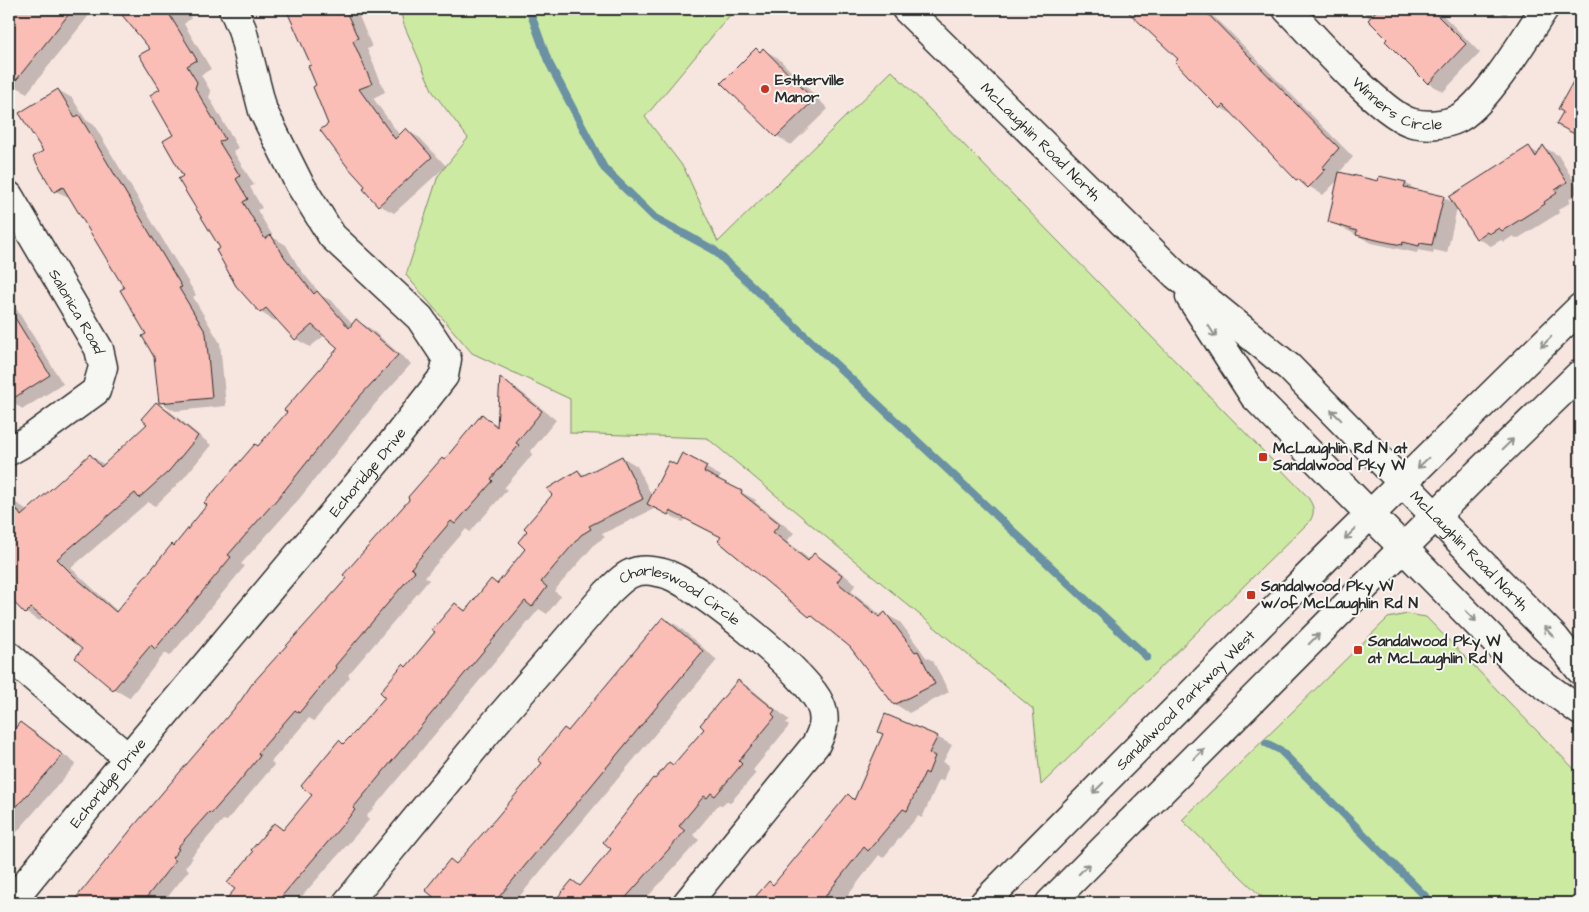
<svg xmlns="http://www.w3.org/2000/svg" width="1589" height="912" viewBox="0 0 1589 912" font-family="'Architects Daughter',sans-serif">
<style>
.green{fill:#cceaa2;stroke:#7c8a66}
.shadow{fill:#0003}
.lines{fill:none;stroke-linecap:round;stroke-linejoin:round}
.stream{stroke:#6a91a4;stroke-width:8}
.building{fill:#fabeb7;stroke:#2b2b2b}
.minor-casing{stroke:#2b2b2b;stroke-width:31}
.major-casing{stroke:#2b2b2b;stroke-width:31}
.minor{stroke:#f6f6f2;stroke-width:28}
.major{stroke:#f6f6f2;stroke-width:28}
.oneway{stroke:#90908e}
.poi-dot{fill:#c8321e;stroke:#f6f6f2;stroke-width:2}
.labels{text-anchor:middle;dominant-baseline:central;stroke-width:4;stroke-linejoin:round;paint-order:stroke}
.poi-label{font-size:15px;font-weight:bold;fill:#2b2b2b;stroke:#f6f6f2;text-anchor:start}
.street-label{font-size:15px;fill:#2b2b2b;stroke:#f6f6f2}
</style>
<rect width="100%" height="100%" fill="#f7e5e0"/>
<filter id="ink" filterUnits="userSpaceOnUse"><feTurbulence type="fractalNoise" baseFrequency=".02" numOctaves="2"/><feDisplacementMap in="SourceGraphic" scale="10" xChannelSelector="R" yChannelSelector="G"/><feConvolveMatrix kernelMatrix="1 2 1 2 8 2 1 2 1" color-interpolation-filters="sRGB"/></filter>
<g filter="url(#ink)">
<!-- green -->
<path class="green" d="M400 9H735L645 117 684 168 718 242 892 71 1307 496C1313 505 1316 511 1310 521L1041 785 1033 709 707 438 570 433V399L472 353 406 275 438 176 468 138 433 92 404 25Z
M1407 614 1426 617 1580 775V903H1268L1182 820 1388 618Z"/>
<!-- shadow -->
<path class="shadow" d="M9 9H94L27 93 9 82Z
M134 9H184L191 18 184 24 211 69 201 75 211 92 209 97 238 148 233 151 254 185 250 187 262 208 257 210 274 238 286 245 299 268 322 296 332 301 353 325 357 321 371 329 411 364 375 404 299 499 241 564 245 566 170 656 165 653 129 698 114 689 76 658 83 649 44 617 40 621 26 613 9 596V499L23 507 27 512 90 455 105 465 149 424 157 404 171 412 211 445 183 479 155 506 148 502 71 568 118 612 259 447 340 348 325 335 310 347 296 339 278 319 275 321 260 312 221 249 185 176 152 49 125 16Z
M287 9H356L372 47 367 49 385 92 373 98 400 136 406 130 420 138 446 166 394 213 379 205 364 189 367 186 318 86 312 66Z
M1127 9H1204L1221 23 1353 157 1339 173 1378 182 1405 183 1420 192 1443 197 1455 204 1529 148 1539 154 1543 147 1558 155 1580 191 1569 199 1571 202 1558 210 1559 213 1517 239 1513 236 1504 242 1501 240 1491 246 1477 238 1457 208 1447 253 1434 250 1433 253 1418 250 1417 253 1372 243 1329 221 1338 180 1323 195 1297 179 1236 116 1221 108 1179 59Z
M1361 9H1437L1480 53 1443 92 1429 83 1386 41 1389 39Z
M1494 9H1510L1506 16Z
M764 50 778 58 828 109 791 145 777 136 723 83Z
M1580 73V136L1558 123 1565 111 1560 108Z
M58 90 72 98 86 120 94 125 196 295 193 297 220 343 226 406 175 411 160 402 156 356 125 289 71 198 55 191 45 151Z
M9 297 63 384 23 409 9 401Z
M501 379 515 387 556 420 530 452 533 454 504 488 507 490 470 532 466 529 425 577 429 580 348 675 350 677 314 721 309 718 271 762 274 765 227 821 223 820 191 857 193 858 185 867 189 870 163 903H73L482 416 498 425Z
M683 455 721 476 718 480 756 500 755 502 794 533 787 541 810 560 814 554 829 563 856 584 851 591 882 616 885 614 900 622 926 657 933 661 949 692 909 713 895 704 851 646 722 538 685 519 683 522 656 508 602 534 605 537 596 543 554 591 561 596 547 614 539 609 366 817 369 820 296 903H225L237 889 255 851 275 824 284 830 314 795 344 745 386 696 455 604 467 611 498 585 527 549 578 471 586 476 622 457 637 466 652 496 677 467Z
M663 618 678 626 717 660 514 903H425L433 895 450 860 457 864 498 818Z
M738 681 753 690 789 720 786 723 789 726 753 770 756 773 730 803 726 801 722 806 719 804 693 835 699 840 642 903H554L573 881 581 886 612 849 655 780 674 766 706 729Z
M9 723 16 729 21 723 35 732 76 764 9 841Z
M937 737 952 745 943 762 949 765 943 781 939 780 922 818 918 816 883 858 879 855 842 903H751L769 883 774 885 848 795 856 800Z"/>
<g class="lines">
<!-- stream -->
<path class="stream" d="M529 9 548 61 604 168 655 218 714 250 1147 657
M1266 743 1280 750 1432 903"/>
</g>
<!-- building -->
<path class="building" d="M9 9H73L9 89Z
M117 9H166L197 60 187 66 197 82 195 88 225 139 219 142 240 176 236 179 248 199 243 202 265 239 271 235 285 258 314 294 317 291 349 328 356 319 398 355 360 396 284 491 228 555 231 557 155 649 151 645 113 690 75 658 82 649 31 608 25 614 9 597V497L21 516 90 454 101 467 147 424 141 419 156 402 198 436 169 471 139 498 135 493 57 559 75 577 116 612 172 544 174 546 207 505 204 503 255 444 258 446 287 412 284 410 338 348 312 325 295 340 266 308 260 313 236 286 216 250 220 248 178 179 183 176 163 141 173 135 150 95 160 89 139 55 150 49Z
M286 9H345L358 38 353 41 372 84 359 89 395 139 406 128 432 157 378 206 363 189 365 186 346 165 320 130 328 124 313 87 316 85 308 66 311 65Z
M1125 9H1203L1339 148 1322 168 1326 169 1308 188 1298 179 1296 180 1224 105 1220 109 1202 91 1175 62 1178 59Z
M1378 9H1431L1466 44 1428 84 1385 41 1387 39 1368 20Z
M756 48 760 52 763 48 814 100 776 137 721 83Z
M1580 69V137L1556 124 1563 112 1558 109Z
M58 89 75 117 79 115 182 287 179 288 206 333 212 398 159 403 154 357 142 336 146 334 120 290 124 288 63 187 54 192 33 157 43 151 19 113Z
M1543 145 1567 182 1555 190 1557 193 1544 202 1545 204 1502 231 1499 228 1489 234 1487 232 1476 239 1449 197 1529 146 1536 157Z
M1339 172 1378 181 1379 176 1406 182 1404 187 1444 196 1432 245 1420 243 1419 246 1403 242 1402 245 1381 241 1356 235 1357 231 1328 222Z
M9 308 50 375 9 401Z
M500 377 542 411 516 443 519 445 491 479 493 481 455 524 451 521 411 568 415 571 335 666 336 668 314 695 299 713 295 710 258 753 260 756 233 789 211 814 209 812 177 848 179 849 172 858 175 861 142 903H72L133 827 239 703 252 684 347 578 343 575 409 500 408 497 442 458 444 460 482 414 497 427Z
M682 453 707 466 704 472 742 491 741 493 780 524 773 532 808 561 814 553 842 575 837 582 879 617 885 612 915 652 918 651 935 684 894 705 850 647 811 615 809 617 718 541 721 537 670 511 668 515 647 504 669 461 676 465Z
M622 456 643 499 589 526 591 529 581 535 541 582 547 587 532 607 525 601 353 808 355 810 276 903H223L235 889 227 883 253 852 251 850 274 823 283 830 312 795 301 786 339 740 343 744 356 731 385 697 380 692 403 664 406 667 435 632 432 630 455 603 465 611 491 579 497 584 525 549 518 542 527 531 524 528 552 495 547 489 578 470 582 476Z
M663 617 703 651 494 903H441L425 890 450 859 456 864 497 817 542 763 538 760 564 728 568 731Z
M738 680 775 710 772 714 775 717 739 761 742 764 715 796 711 793 707 798 704 796 679 826 685 831 621 903H553L572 880 580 886 611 849 603 842 653 778 655 779 669 762 673 765 704 729 700 725Z
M885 714 938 736 929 753 935 756 928 774 925 772 907 811 903 809 868 851 864 847 820 903H750L769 881 773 885 848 794 854 800 883 734 878 732Z
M20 722 63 755 9 815V736Z"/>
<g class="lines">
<!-- minor casing -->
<g class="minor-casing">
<g id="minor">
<path id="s1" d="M1287 9C1312 34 1382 116 1413 123 1426 126 1445 125 1457 119 1485 106 1526 36 1544 9"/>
<path id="s2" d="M9 196 99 349 103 367 96 391 30 439 9 451"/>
<path d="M9 656 128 758"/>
<path id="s3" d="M10 903 128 758 392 443 444 376 447 359 420 318 332 236 299 183 263 111 242 29 233 9"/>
<path id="s4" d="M347 903 494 724 607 593C622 579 630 568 652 571 658 572 666 573 671 576 703 590 807 673 820 704 827 719 823 730 816 744L687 903"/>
</g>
</g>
<!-- major casing -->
<g class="major-casing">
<g id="major">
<path id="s5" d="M906 9 1176 275 1289 367 1555 638 1580 670"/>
<path d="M1190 297 1254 396 1520 667 1580 711"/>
<path id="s6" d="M984 903 1329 555 1580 308"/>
<path d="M1050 903 1473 478 1580 374"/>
</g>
</g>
<!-- minor -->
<use href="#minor" class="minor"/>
<!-- major -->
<use href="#major" class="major"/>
</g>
<!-- one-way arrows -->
<defs><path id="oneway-shaft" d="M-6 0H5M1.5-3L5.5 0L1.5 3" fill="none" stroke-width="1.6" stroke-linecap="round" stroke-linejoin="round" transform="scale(1.25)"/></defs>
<g class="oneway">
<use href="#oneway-shaft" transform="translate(1212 331) rotate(57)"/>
<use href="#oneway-shaft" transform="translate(1546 342) rotate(135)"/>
<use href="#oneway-shaft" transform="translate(1336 415) rotate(-135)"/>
<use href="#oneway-shaft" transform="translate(1508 444) rotate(-44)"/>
<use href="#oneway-shaft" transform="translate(1423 463) rotate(136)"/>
<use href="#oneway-shaft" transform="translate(1350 534) rotate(136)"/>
<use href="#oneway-shaft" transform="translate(1471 616) rotate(46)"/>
<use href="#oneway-shaft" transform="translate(1549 632) rotate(-134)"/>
<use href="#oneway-shaft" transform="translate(1314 639) rotate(-45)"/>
<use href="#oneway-shaft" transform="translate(1199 754) rotate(-45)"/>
<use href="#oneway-shaft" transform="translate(1098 788) rotate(135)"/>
<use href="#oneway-shaft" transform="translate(1084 869) rotate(-45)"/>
</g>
</g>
<!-- markers -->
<g class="poi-dot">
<circle cx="765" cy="89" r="5"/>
<rect x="1258" y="452" width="10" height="10" rx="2.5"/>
<rect x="1246" y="590" width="10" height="10" rx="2.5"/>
<rect x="1353" y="645" width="10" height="10" rx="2.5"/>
</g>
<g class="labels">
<!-- poi labels -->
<g class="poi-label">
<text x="775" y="80">Estherville<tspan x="775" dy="17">Manor</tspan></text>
<text x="1273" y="448">McLaughlin Rd N at<tspan x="1273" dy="17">Sandalwood Pky W</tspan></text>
<text x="1261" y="586">Sandalwood Pky W<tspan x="1261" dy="17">w/of McLaughlin Rd N</tspan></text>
<text x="1368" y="641">Sandalwood Pky W<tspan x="1368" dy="17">at McLaughlin Rd N</tspan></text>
</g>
<!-- street labels -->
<g class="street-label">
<text stroke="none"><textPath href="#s1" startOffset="149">Winners Circle</textPath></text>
<text stroke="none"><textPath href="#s5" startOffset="189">McLaughlin Road North</textPath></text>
<text stroke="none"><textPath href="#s2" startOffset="134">Salonica Road</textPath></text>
<text stroke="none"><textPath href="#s3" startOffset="560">Echoridge Drive</textPath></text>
<text stroke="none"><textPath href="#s5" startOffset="782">McLaughlin Road North</textPath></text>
<text stroke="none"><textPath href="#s4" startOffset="491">Charleswood Circle</textPath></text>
<text stroke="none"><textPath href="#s6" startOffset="286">Sandalwood Parkway West</textPath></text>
<text stroke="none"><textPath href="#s3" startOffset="155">Echoridge Drive</textPath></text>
</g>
</g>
<!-- margin -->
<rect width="1589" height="912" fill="none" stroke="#f6f6f2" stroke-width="30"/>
<rect x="15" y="15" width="1559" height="882" fill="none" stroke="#2b2b2b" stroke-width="2" filter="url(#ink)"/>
</svg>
